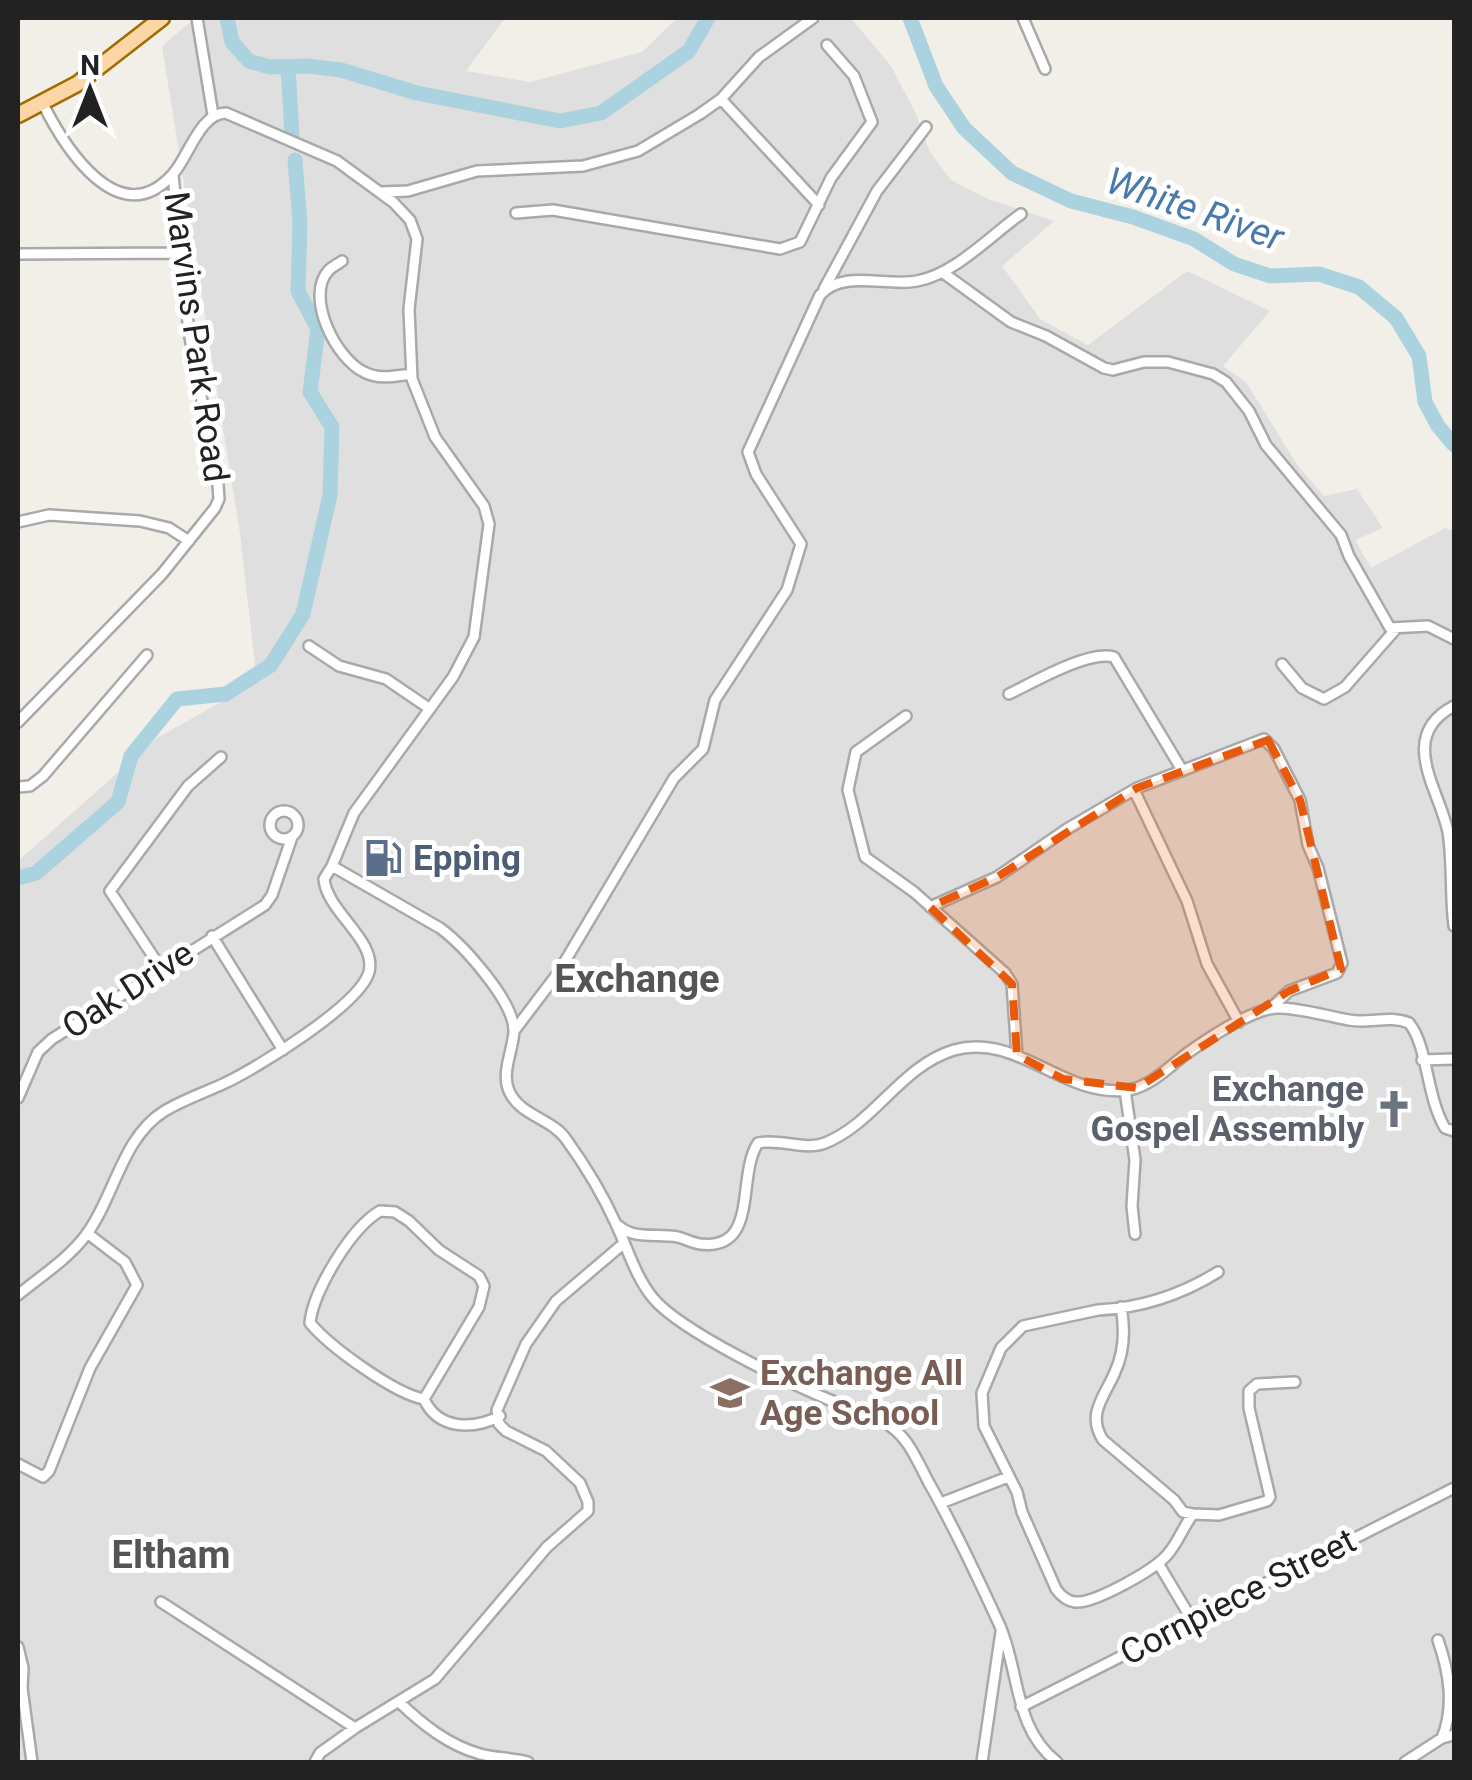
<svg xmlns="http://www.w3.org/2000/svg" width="1472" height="1780" viewBox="0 0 1472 1780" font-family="Roboto,sans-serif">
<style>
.residential{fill:#e0dfdf}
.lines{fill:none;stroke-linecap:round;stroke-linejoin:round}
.river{stroke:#aad3df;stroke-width:15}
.street-casing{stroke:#a9a9a9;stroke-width:14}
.primary-casing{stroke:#a06b00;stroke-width:19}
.street{stroke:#fff;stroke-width:9}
.primary{stroke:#fcd6a4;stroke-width:14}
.marked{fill:#e8590c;fill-opacity:0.2;stroke:#e8590c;stroke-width:8;stroke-dasharray:20 12;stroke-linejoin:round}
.labels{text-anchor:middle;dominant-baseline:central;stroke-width:10;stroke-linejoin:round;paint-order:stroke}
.street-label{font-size:35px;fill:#222;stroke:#fff}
.service-label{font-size:35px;font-weight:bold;fill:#4e5e75;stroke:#fff;text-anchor:start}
.worship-label{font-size:35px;font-weight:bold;fill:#5b616d;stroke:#fff;text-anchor:end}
.education-label{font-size:35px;font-weight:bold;fill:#785e54;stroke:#fff;text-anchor:start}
.water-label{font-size:38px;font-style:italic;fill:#4a7aab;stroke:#fff}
.neighbourhood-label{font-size:38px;font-weight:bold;fill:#555;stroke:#fff}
</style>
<rect width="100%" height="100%" fill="#f2efe9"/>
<!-- residential -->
<path class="residential" d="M195 18H505L466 71 530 82 642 52 677 18H851L891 66 916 114 930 152 951 180 988 199 1054 221 1002 266 1040 319 1088 345 1187 271 1270 311 1223 366 1246 382 1298 466 1324 496 1357 489 1383 528 1355 540 1371 568 1445 528 1454 531V1762H18V861L157 738 257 682 240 534 162 46Z"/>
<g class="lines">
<!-- river -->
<path class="river" d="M227 18 232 42 249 61 270 67 307 66 341 70 417 93 560 121 601 113 689 51 708 18
M910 18 936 86 964 128 1012 173 1071 201 1133 217 1194 239 1234 264 1270 276 1319 274 1359 287 1396 318 1419 356 1425 402 1438 426 1454 445
M288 67 292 135
M18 878 36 873 118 802 131 756 177 699 226 694 271 665 303 614 330 495 332 427 310 392 318 329 298 291 300 223 295 160"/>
<!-- street casing -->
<g class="street-casing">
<path id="street" d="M197 18 213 115
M1023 18 1045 69
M721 99 819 205
M43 104C64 146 119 235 173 174 189 156 200 113 226 113L337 161 393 202 410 220 417 239 409 309 412 379 435 437 484 506 489 524 474 637 453 677 354 813 332 866 440 928C463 945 514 1001 514 1031 513 1051 501 1072 509 1091 520 1116 551 1118 566 1139 584 1164 603 1195 616 1224 628 1249 635 1276 653 1298 681 1332 793 1385 837 1403 865 1414 888 1417 907 1443 916 1456 922 1470 929 1483 955 1529 978 1578 1000 1626 1020 1673 1014 1729 1057 1762
M380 192 408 191 477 171 583 166 638 151 700 114 721 99 759 57 813 18
M516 213 553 210 780 249 800 242 831 178 872 122 854 76 827 45
M18 254 179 253
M342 261C338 264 333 266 329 270 304 296 336 359 364 372 379 380 395 376 411 374
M942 272 1011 322 1046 336 1104 368 1113 370 1144 362H1168L1213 374 1226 382 1249 411 1266 445 1341 535 1349 556 1390 628 1428 626 1454 639
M824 289 877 191 926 127
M18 522 49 515 140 521 169 528 189 541
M309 646 339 666 386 679 430 709
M1282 664 1302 688 1324 699 1345 687 1395 630
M1009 694C1034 682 1088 650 1114 657L1182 770
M1454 706C1396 736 1440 791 1448 832 1453 863 1450 895 1454 926
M906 716 856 752 848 790 865 857 914 892 1005 973 1012 984 1017 1055
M18 722 162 574 215 508 219 499 218 485 189 332 173 175
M18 787 30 786 43 776 147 655
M1135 792 1187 901 1207 964 1239 1022
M270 825a14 14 0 1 1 28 0a14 14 0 1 1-28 0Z
M930 907 997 877 1067 829 1137 788 1264 739 1274 749 1300 800 1308 845 1318 868 1342 963 1337 973 1289 991 1271 1008
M212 936 283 1050
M162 970 110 891 188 786 221 757
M514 1031 558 973 674 778 703 749 715 700 787 590 801 544 756 474 748 452 820 295C843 269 886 287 917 281 955 274 990 236 1021 214
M1422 1060 1454 1059
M1125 1090 1135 1160 1132 1206 1135 1234
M18 1098 38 1052 52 1039 265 905 272 895 292 837
M619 1226C634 1240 658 1233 678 1237 685 1239 693 1243 700 1244 760 1251 736 1176 758 1143 779 1138 805 1151 825 1143 875 1123 901 1066 954 1050 1018 1032 1064 1099 1129 1090 1151 1086 1169 1067 1186 1054 1207 1039 1256 1006 1281 1008 1304 1009 1326 1016 1349 1020 1369 1024 1390 1015 1409 1023 1428 1046 1426 1096 1445 1128L1454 1131
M18 1295C41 1276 68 1259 86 1235 114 1198 122 1138 163 1112 182 1100 204 1093 225 1083 257 1068 360 1005 369 972 377 940 327 912 324 879L332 866
M1121 1307C1125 1328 1124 1352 1115 1372 1105 1396 1086 1414 1103 1440L1174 1500 1183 1512 1193 1514C1183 1527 1178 1543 1167 1555 1154 1570 1094 1604 1075 1602 1066 1601 1061 1596 1056 1589L1022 1512 1017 1492 984 1426 982 1393 1001 1348 1023 1326 1098 1310C1141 1308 1181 1295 1218 1272
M424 1399 479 1307 484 1286 479 1276 439 1250 409 1221 395 1212 380 1211C351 1228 313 1291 310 1323 330 1347 395 1394 424 1399 438 1430 473 1430 500 1416
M18 1464 43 1477 49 1471 90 1368 137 1285 125 1262 87 1233
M941 1503 1008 1477
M1193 1514 1219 1515 1267 1501 1270 1497 1249 1408V1391L1257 1384 1295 1382
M1158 1563 1192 1620
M161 1602 355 1728
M1438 1640C1449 1672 1455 1706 1442 1738
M18 1647 23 1668 22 1688 32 1762
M399 1702C422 1724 448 1745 480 1754 495 1758 512 1758 528 1762
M1021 1707 1454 1488
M315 1762 320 1753 355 1728 435 1679 547 1547 588 1511V1502L580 1483 546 1451 506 1431 499 1424 497 1410 526 1344 556 1301 623 1244
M982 1762 1001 1632
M1405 1762 1442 1738 1454 1735"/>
</g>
<!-- primary casing -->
<g class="primary-casing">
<path id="primary" d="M18 115 77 84 162 18"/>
</g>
<!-- street -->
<use href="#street" class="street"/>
<!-- primary -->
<use href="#primary" class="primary"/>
</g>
<!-- marked area -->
<path class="marked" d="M1268 740 1300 800 1341 969 1289 991 1137 1088 1063 1079 1017 1055 1012 984 930 907 997 877 1137 788Z"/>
<!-- icons -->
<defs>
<g id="fuel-bare" transform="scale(3)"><path d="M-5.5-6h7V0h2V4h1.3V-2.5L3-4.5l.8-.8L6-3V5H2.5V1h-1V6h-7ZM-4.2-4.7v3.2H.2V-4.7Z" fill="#5c6f8a" stroke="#fff" stroke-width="2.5" paint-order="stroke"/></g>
<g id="church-bare" transform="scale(3)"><path d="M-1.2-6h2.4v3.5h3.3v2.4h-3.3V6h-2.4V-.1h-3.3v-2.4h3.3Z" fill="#6b7280" stroke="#fff" stroke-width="2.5" paint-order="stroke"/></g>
<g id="school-bare" transform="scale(3)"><path d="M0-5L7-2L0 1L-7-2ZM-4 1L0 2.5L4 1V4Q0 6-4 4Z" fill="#8d6e63" stroke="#fff" stroke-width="2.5" paint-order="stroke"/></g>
</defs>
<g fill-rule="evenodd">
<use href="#fuel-bare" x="383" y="858"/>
<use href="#church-bare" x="1394" y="1109"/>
<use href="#school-bare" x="730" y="1393"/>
</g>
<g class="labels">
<!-- street labels -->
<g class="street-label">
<text transform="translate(196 337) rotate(82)">Marvins Park Road</text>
<text transform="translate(128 990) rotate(-33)">Oak Drive</text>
<text transform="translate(1238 1597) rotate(-27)">Cornpiece Street</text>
</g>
<!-- service labels -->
<g class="service-label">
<text x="413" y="858">Epping</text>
</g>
<!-- worship labels -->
<g class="worship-label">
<text x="1364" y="1089">Exchange<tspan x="1364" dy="40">Gospel Assembly</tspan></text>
</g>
<!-- education labels -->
<g class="education-label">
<text x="760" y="1373">Exchange All<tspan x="760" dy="40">Age School</tspan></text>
</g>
<!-- water labels -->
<g class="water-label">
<text transform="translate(1195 209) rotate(19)">White River</text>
</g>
<!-- neighbourhood labels -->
<g class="neighbourhood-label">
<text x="637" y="979">Exchange</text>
<text x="171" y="1555">Eltham</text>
</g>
</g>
<!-- border -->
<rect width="1472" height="1780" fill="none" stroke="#222222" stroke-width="40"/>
<!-- north arrow -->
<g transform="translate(90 90)" stroke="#ffffff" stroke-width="8" paint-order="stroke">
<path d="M0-8L18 38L0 25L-18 38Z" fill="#222222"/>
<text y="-15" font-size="28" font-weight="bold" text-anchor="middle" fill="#222222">N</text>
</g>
</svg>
